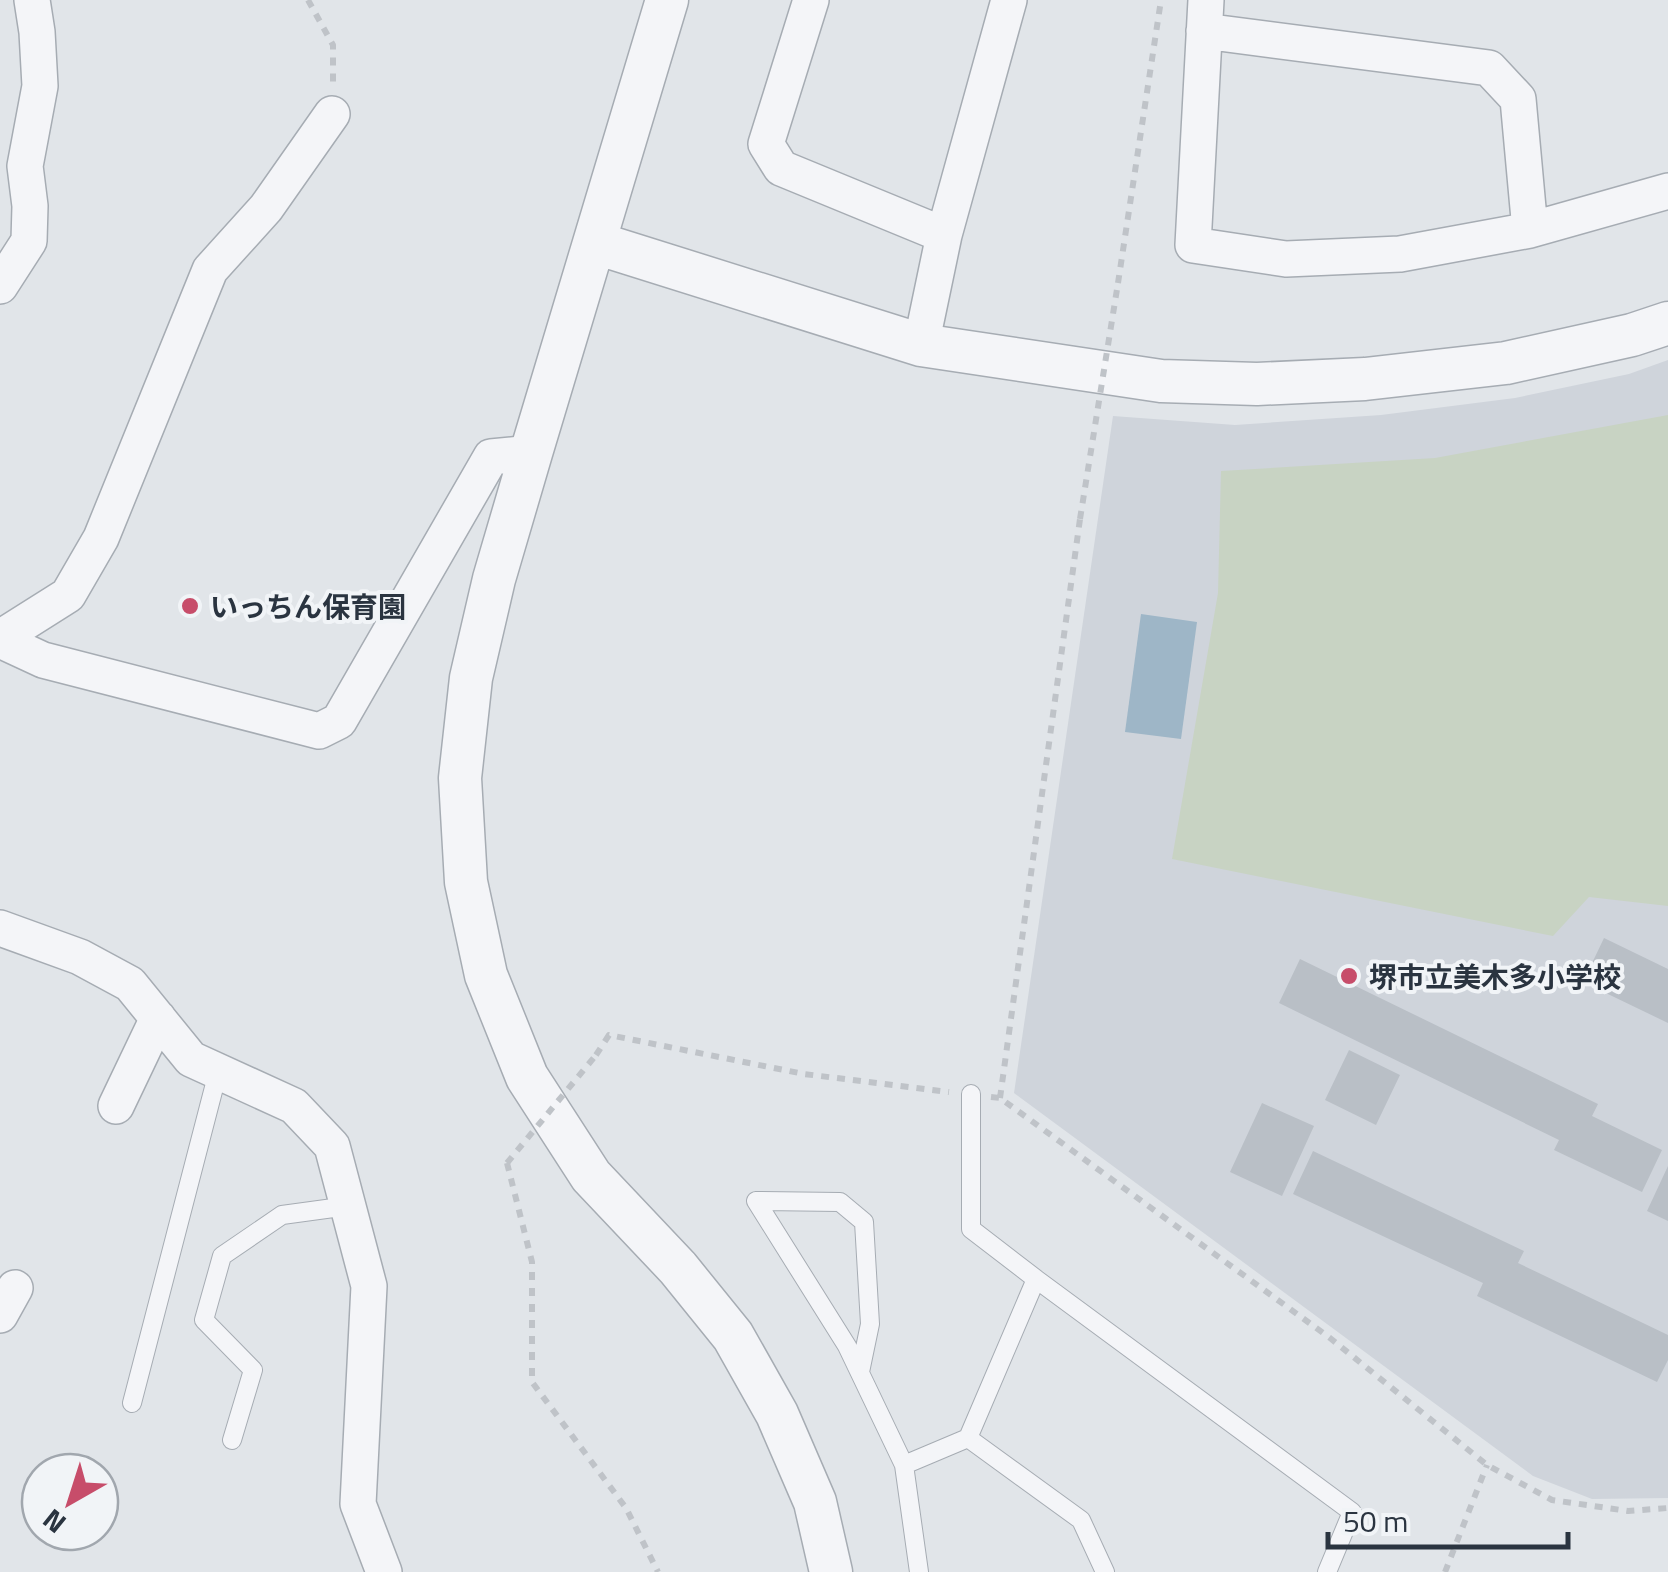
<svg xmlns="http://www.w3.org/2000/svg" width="1668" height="1572" viewBox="0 0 1668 1572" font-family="'Titillium Web','Noto Sans JP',sans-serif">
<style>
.built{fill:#cfd4db}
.green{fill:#c8d3c3}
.water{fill:#9eb6c7}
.building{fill:#b9bfc6}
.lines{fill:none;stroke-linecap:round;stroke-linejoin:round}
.service-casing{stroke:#a6acb3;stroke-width:20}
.minor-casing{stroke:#a6acb3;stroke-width:38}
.tertiary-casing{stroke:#a6acb3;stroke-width:45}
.path{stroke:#bfc3c8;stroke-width:6;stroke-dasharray:8 8;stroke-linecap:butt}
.service{stroke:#f4f5f8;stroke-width:18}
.minor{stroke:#f4f5f8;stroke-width:35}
.tertiary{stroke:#f4f5f8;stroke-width:42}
.path-bridge{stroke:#bfc3c8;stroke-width:6;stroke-dasharray:8 8;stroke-linecap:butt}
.poi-dot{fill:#c74d6a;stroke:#f1f4f7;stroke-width:4}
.labels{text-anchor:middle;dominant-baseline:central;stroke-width:8;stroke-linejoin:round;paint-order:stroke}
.poi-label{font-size:28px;font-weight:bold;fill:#2a3440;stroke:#f1f4f7;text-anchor:start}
</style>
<rect width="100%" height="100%" fill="#e1e5e9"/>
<!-- built -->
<path class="built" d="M1668 360V1498L1592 1499 1533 1476 1014 1093 1113 416 1235 425 1381 415 1515 398 1629 374Z"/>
<!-- green -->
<path class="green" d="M1668 415V906L1589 897 1553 936 1172 859 1218 593 1221 471 1435 458Z"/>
<!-- water -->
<path class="water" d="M1141 614 1197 622 1181 739 1125 732Z"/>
<!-- building -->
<path class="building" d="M1604 938 1668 969V1023L1583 982Z
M1300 959 1598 1104 1592 1116 1662 1150 1642 1192 1554 1150 1559 1140 1279 1003Z
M1349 1050 1400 1075 1376 1125 1325 1100Z
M1262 1103 1314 1126 1282 1196 1230 1172Z
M1313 1151 1524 1251 1518 1263 1668 1335V1360L1657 1382 1477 1296 1483 1283 1293 1194Z
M1668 1166V1221L1647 1211Z"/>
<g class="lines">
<!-- service casing -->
<g class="service-casing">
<path id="service" d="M756 1201 847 1346 904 1465 919 1572
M756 1201 840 1202 864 1222 870 1324 860 1372
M1036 1279 1352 1512 1327 1572
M132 1403 218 1072
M968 1438 1081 1520 1105 1572
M232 1440 253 1370 204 1320 222 1256 282 1215 348 1206
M904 1465 968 1438 1036 1279 971 1229V1094"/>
</g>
<!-- minor casing -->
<g class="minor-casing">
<path id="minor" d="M811 0 766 144 781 168 944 235
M1206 0 1193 245 1286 259 1400 254 1530 230 1668 191
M1204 31 1489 68 1518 99 1530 230
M0 286 29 241 30 206 25 166 40 86 37 32 32 0
M921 345 944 235 1009 0
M0 638 68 595 101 538 210 270 266 208 332 114
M0 640 43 660 319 731 339 721 491 457 531 453
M0 928 80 957 130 984 191 1059 294 1106 332 1146 369 1286 358 1504 384 1572
M116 1106 158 1018
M0 1315 15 1288"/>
</g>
<!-- tertiary casing -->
<g class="tertiary-casing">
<path id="tertiary" d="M667 0 531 453 494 579 471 678 460 778 466 882 486 975 527 1077 591 1176 678 1268 733 1336 777 1414 815 1502 831 1572
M596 243 921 345 1161 381 1257 384 1365 379 1506 363 1632 335 1668 323"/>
</g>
<!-- path -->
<path class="path" d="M308 0 333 45V83
M1118 283 1161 0
M596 1055 609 1035 804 1074 949 1092
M991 1097 1000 1098 1330 1338 1487 1465 1552 1500 1628 1511 1668 1508
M1000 1098 1080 519
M507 1163 532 1262V1382L626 1508 658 1572
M1445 1572 1487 1465"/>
<!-- service -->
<use href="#service" class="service"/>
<!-- minor -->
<use href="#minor" class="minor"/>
<!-- tertiary -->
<use href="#tertiary" class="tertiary"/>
<!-- path-bridge -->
<path class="path-bridge" d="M1080 519 1118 283
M507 1163 596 1055"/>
</g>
<!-- markers -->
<g class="poi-dot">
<circle cx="190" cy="606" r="10"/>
<circle cx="1349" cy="976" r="10"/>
</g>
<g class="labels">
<!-- poi labels -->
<g class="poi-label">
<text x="210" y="606">いっちん保育園</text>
<text x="1369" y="976">堺市立美木多小学校</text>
</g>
</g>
<!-- north arrow -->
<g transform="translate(70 1502) rotate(219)"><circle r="48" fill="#f1f4f7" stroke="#a1a7ae" stroke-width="2.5"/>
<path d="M0-8L18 38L0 25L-18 38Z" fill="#c74d6a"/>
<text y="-15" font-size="28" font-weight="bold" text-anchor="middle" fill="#2a3440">N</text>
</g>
<!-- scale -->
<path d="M1328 1532v15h240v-15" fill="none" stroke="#2a3440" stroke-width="5"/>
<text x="1343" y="1532" font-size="30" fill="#2a3440" stroke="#f1f4f7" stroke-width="8" paint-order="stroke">50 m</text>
</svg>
